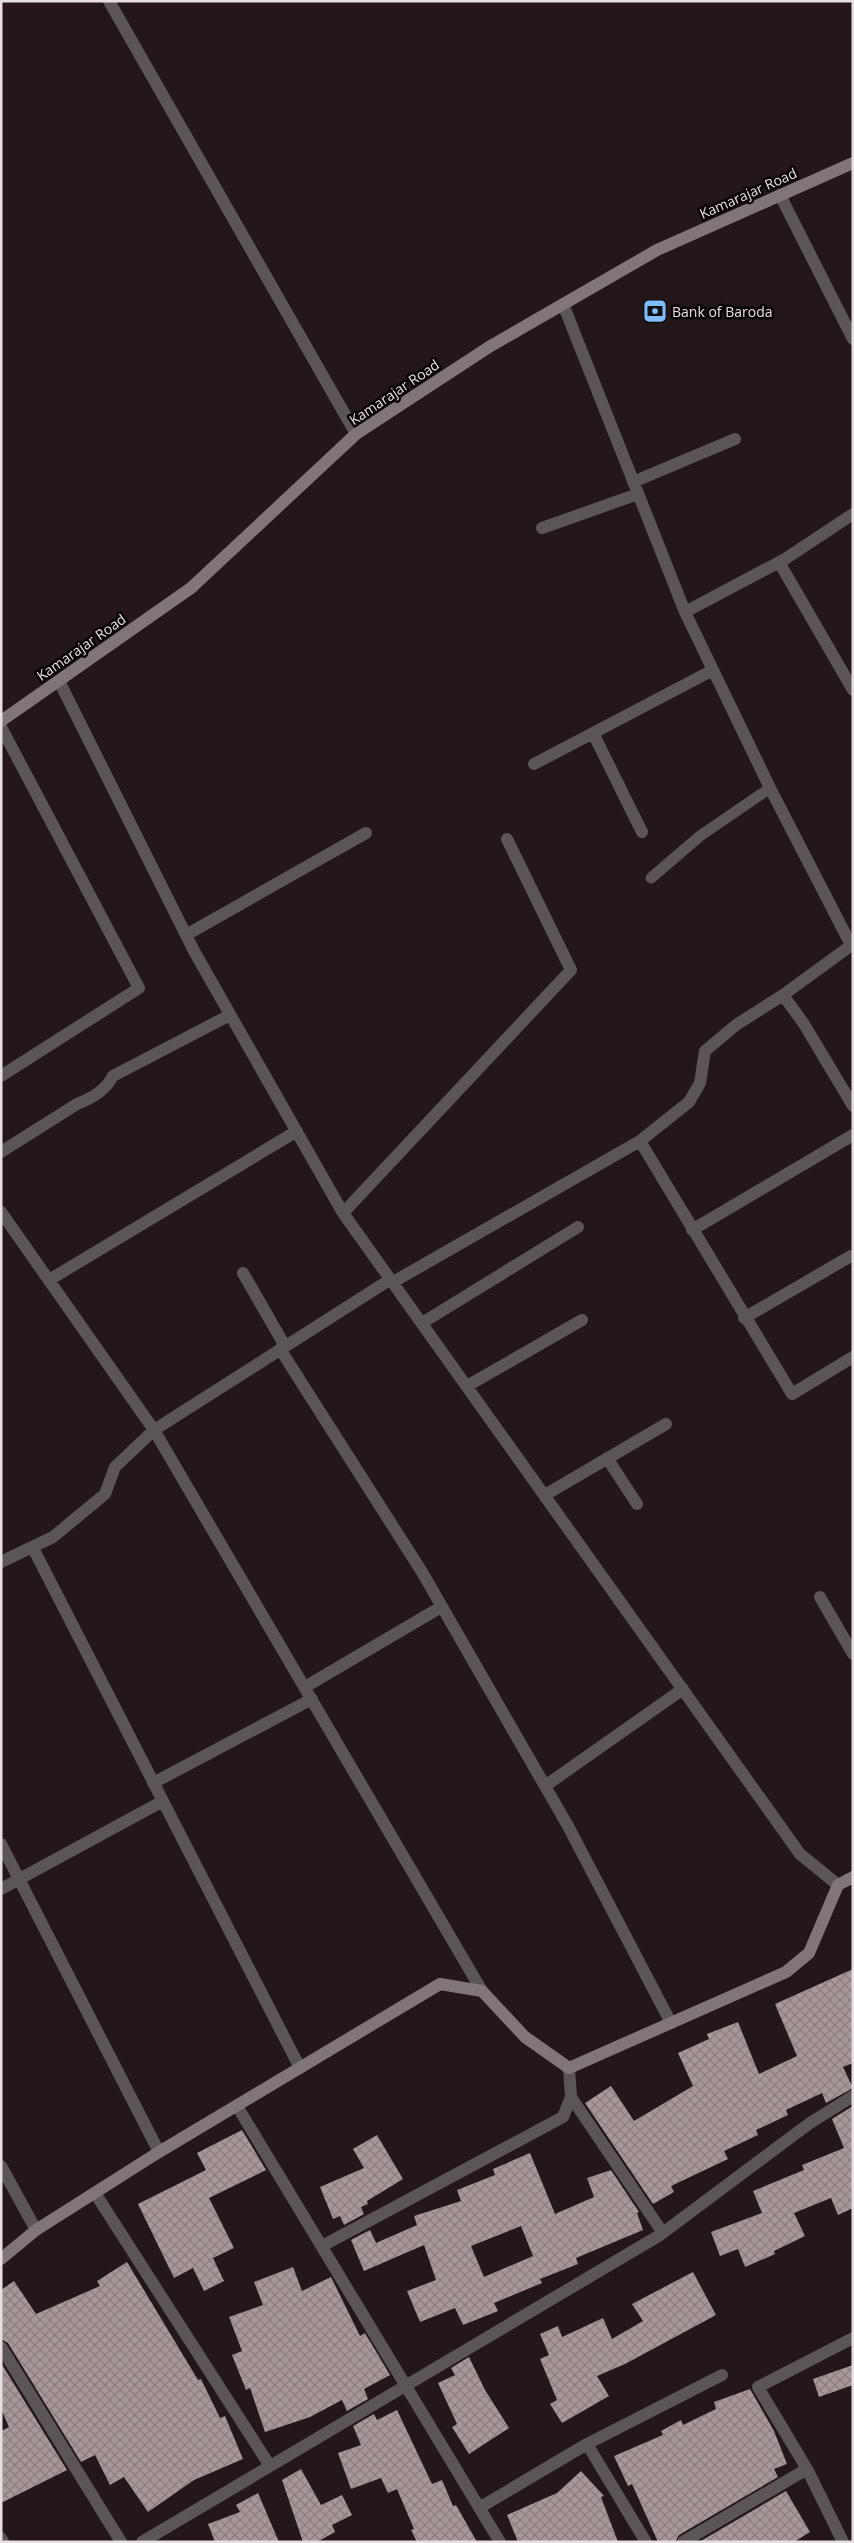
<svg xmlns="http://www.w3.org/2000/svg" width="854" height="2543" viewBox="0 0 854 2543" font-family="'Open Sans',sans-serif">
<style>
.building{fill:url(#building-cross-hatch);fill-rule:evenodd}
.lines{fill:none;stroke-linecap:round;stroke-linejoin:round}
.lane{stroke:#5c5556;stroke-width:11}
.street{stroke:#5c5556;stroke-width:12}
.secondary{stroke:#817677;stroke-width:12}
.labels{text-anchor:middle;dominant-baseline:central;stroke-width:5;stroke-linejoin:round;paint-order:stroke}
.street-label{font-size:14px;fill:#e8dfe0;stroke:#090505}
.poi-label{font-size:14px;fill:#e8dfe0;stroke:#090505;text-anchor:start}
</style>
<defs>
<pattern id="building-cross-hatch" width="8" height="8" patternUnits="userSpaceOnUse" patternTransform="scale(1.25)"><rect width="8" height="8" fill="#a89799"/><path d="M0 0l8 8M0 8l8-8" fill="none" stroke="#8b7e7f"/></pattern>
</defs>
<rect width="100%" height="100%" fill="#231719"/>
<!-- building -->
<path class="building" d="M853 1969V2063L843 2067 853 2088 826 2103 822 2093 786 2110 788 2115 756 2130 758 2135 724 2151 728 2159 671 2186 674 2192 653 2204 585 2103 611 2086 634 2121 693 2086 678 2053 709 2039 707 2034 738 2022 759 2074 797 2056 775 2004Z
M853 2106V2208L838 2215 831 2198 794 2213 805 2236 774 2251 775 2254 745 2267 738 2249 720 2256 711 2232 762 2213 753 2191 804 2170 802 2165 844 2148 832 2119Z
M242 2130 266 2170 209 2198 234 2248 213 2258 224 2281 204 2291 193 2268 174 2278 138 2204 206 2170 197 2153Z
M377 2135 403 2179 367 2201 368 2204 361 2207 364 2214 344 2225 340 2216 333 2219 320 2187 364 2168 353 2149Z
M530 2153 555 2214 594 2197 587 2178 611 2170 639 2212 637 2213 643 2230 576 2258 578 2264 540 2279 542 2283 494 2303 498 2311 463 2325 455 2308 420 2322 407 2291 436 2280 424 2245 364 2271 351 2240 370 2230 376 2243 417 2225 414 2216 461 2201 457 2190 495 2175 493 2169ZM521 2226 533 2256 484 2277 471 2246Z
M127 2262 198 2380 201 2379 220 2418 225 2416 243 2459 194 2480 148 2512 124 2477 110 2485 95 2455 81 2462 8 2343 1 2339V2290L14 2281 36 2314 100 2286 97 2281Z
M293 2267 302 2291 331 2277 360 2336 365 2333 390 2375 364 2389 368 2399 347 2411 342 2400 310 2417 265 2432 250 2388 246 2390 232 2355 242 2351 229 2317 263 2305 254 2282Z
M693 2272 716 2315 625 2364 597 2376 609 2396 562 2423 550 2404 557 2400 540 2359 549 2355 540 2334 558 2326 562 2337 603 2318 612 2339 643 2321 632 2304Z
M469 2357 485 2390 509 2428 469 2454 452 2427 457 2424 438 2383 455 2375 451 2368Z
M1 2363 67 2470 1 2503V2431L9 2427 1 2409Z
M853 2365V2385L819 2397 813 2379Z
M750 2389 774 2431 787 2464 774 2469 778 2477 679 2535 675 2542H658L632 2484 628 2486 614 2456 663 2435 661 2431 681 2420 683 2425 716 2409 714 2402Z
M397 2410 432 2484 442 2480 453 2506 456 2505 477 2542H417L411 2530 414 2529 397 2489 388 2493 381 2478 351 2489 338 2453 361 2445 353 2426 374 2414 377 2420Z
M301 2469 321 2505 342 2495 352 2515 332 2525 335 2532 317 2542H303L282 2480Z
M581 2471 604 2496 601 2497 618 2542H518L507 2515 557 2493Z
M786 2491 810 2532 794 2542H699Z
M258 2493 279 2542H215L208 2524 240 2512 236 2505Z"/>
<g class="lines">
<!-- lane -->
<path class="lane" d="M651 878 700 836 770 788"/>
<!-- street -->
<path class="street" d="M109 1 356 434
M780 195 853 339
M563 304 685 612 785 559 853 514
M633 482 735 439
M542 528 638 494
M779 562 853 690
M685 612 770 788 851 945
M59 681 194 951 343 1213 800 1854 838 1885
M1 727 139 988 1 1076
M593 733 642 832
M534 764 713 670
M186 935 366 833
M853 944 783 995 804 1024 853 1106
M640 1141 792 1394 853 1357
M1 1152 77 1104C92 1098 105 1091 113 1076L230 1015
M1 1212 154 1430 482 1991
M343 1213 571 970 507 839
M692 1230 853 1135
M243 1273 285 1346
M49 1280 297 1131
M393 1282 640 1141 689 1102 700 1083 705 1051 736 1025 783 995
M744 1318 851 1256
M422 1323 578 1227
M280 1349 422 1572 568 1826 671 2023
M467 1386 582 1320
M607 1458 637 1504
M545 1495 666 1424
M33 1548 300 2068
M1 1562 53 1537 105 1494 115 1467 154 1430 391 1279
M820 1597 853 1654
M305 1687 441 1607
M153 1783 312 1699
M545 1786 683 1689
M1 1844 159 2152
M1 1889 163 1801
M571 2097 663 2233
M237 2106 500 2542
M1 2166 36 2230
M95 2193 270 2466
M322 2246 563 2117 571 2097 569 2068
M1 2347 121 2542
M807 2469 843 2542
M479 2508 587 2444
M1 2538 3 2542
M142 2542 660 2235 810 2123 853 2096
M646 2542 587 2444 722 2375
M683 2542 807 2469 758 2387 853 2338"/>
<!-- secondary -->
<path class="secondary" d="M1 721 191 588 356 434 489 347 657 250 853 163
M1 2259 36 2230 159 2152 440 1984 482 1991 525 2037 569 2068 786 1972 809 1953 838 1885 853 1877"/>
</g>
<!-- icons -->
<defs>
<g id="bank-square" transform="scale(1.25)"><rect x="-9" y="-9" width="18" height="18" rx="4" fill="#7ebdf9" stroke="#090505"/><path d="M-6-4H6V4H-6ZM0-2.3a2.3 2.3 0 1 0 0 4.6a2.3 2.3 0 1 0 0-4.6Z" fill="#111"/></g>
</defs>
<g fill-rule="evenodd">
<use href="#bank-square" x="655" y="311"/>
</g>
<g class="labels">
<!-- street labels -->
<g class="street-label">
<text transform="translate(748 193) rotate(-24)">Kamarajar Road</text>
<text transform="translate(394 392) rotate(-34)">Kamarajar Road</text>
<text transform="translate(81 647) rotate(-35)">Kamarajar Road</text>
</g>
<!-- poi labels -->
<g class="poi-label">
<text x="672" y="311">Bank of Baroda</text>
</g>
</g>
<!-- border -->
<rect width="854" height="2543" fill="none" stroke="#e8dfe0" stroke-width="5"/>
</svg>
